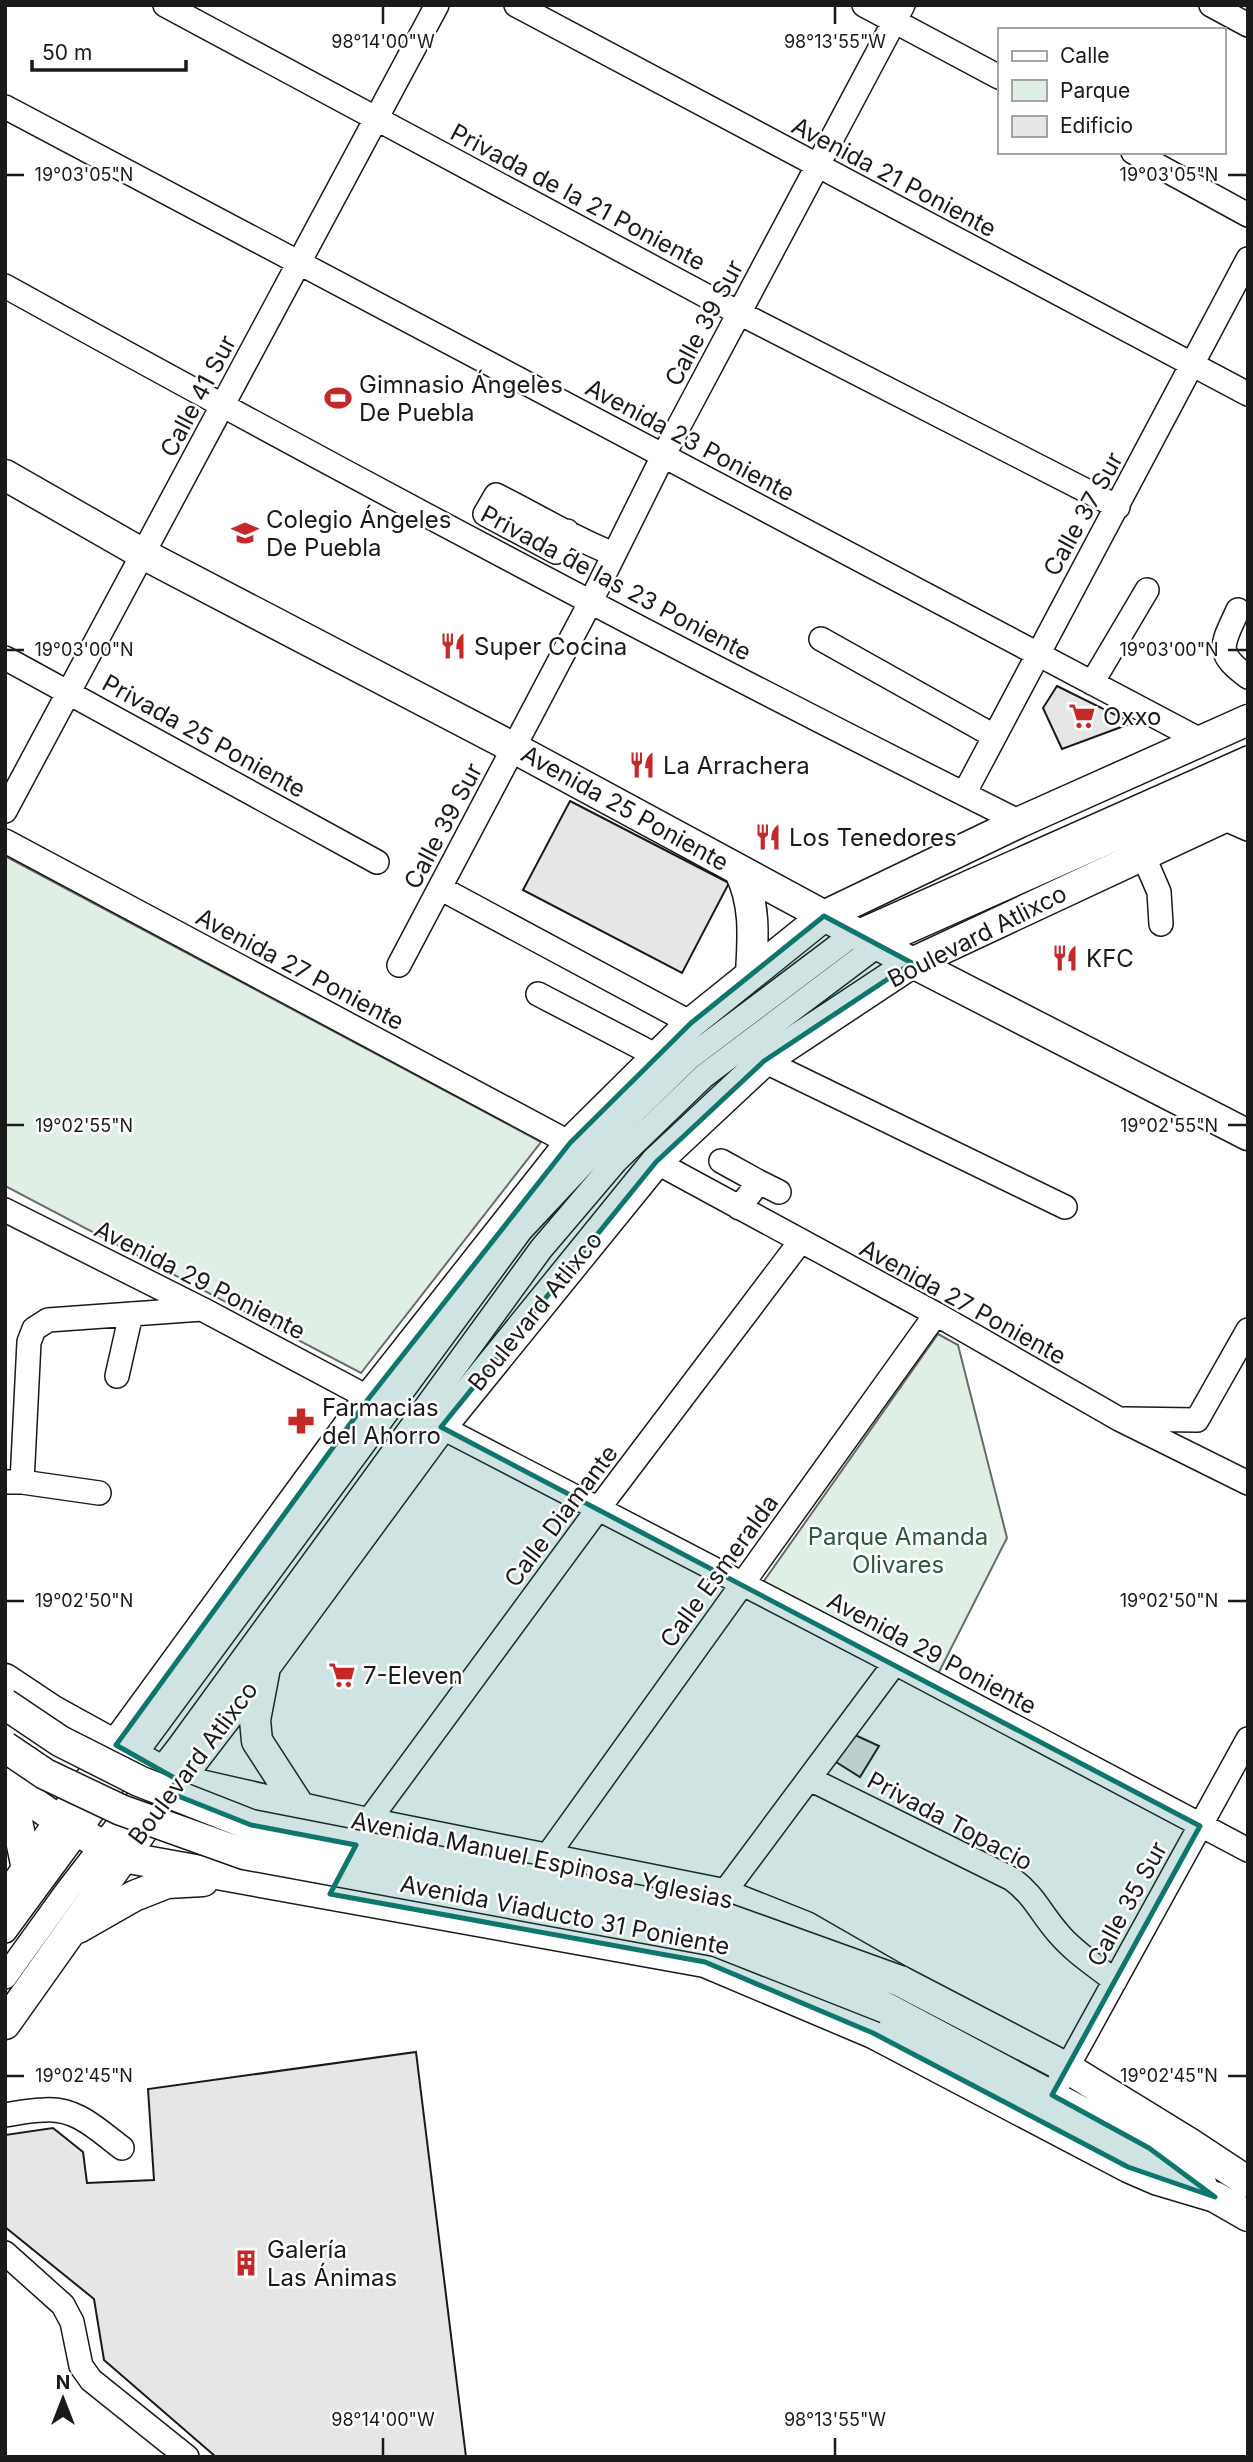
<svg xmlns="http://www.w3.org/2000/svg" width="1253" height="2462" viewBox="0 0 1253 2462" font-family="Inter,sans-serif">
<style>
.green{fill:#e0efe3;stroke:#6a6a6a;stroke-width:2}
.building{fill:#e6e6e6;stroke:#1a1a1a;stroke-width:2}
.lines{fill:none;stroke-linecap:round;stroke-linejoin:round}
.minor-casing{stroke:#1a1a1a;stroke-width:26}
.major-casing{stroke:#1a1a1a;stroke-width:33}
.minor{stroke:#fff;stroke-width:23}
.major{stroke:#fff;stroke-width:30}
.major-bridge-casing{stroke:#1a1a1a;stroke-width:33;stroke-linecap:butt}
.major-bridge{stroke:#fff;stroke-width:30}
.marked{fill:#0f766e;fill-opacity:0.2;stroke:#0f766e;stroke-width:5;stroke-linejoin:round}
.ticks{fill:none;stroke:#1a1a1a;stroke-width:2.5}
.labels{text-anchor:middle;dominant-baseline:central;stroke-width:5;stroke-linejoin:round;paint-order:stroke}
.street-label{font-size:24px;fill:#1a1a1a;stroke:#fff}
.poi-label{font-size:24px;fill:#1a1a1a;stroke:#fff;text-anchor:start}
.park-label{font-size:24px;fill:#2b5a34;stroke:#fff}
.ticks-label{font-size:18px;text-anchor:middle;fill:#1a1a1a;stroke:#fff;stroke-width:5;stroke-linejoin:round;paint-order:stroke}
</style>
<rect width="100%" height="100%" fill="#fff"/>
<!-- green -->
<path class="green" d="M5 856 541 1142 361 1373 5 1186Z
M938 1334 958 1345 1007 1538 936 1678 759 1588Z"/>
<!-- building -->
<path class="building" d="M1057 686 1132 723 1062 749 1043 708Z
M570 801 729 883 682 973 523 890Z
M855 1735 879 1746 860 1777 836 1762Z
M416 2052 466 2457H216L104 2360 94 2299 5 2227V2135L53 2128 83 2152 87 2183 154 2180 148 2089Z"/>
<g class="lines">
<!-- minor casing -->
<g class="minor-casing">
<path id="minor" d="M165 5 712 299 1118 507
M516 5 1248 394
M864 5 999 77
M1211 5 1248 25
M5 107 1202 741
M1133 152 1248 215
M5 286C339 471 678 651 1020 822
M567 531 556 552 485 514 496 495C535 514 574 539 614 554
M1238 610C1222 645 1214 652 1248 677
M821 639 994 736
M5 658 377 862
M1092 683 1147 590
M964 794 1248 259
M5 811 437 5
M1223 818 1248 829
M5 841 570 1143
M1143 855 1159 892 1161 924
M440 888 691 1023
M399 965 591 601 663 456 903 5
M538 994 657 1056
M764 1061 1065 1207
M721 1161 759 1182 739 1208
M656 1162 936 1314 1119 1419 1248 1483
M759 1182 779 1192
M5 1210 202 1309 369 1398
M117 1376 131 1314
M1125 1419 1197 1420 1248 1330
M441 1427 895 1663 1248 1850
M5 1482H22L99 1493
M22 1482 29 1342 34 1329 48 1320 202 1309
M810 1779 1012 1879C1035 1896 1041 1914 1059 1934 1074 1952 1096 1966 1115 1981
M367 1823 598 1509 800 1242
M545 1859 936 1314
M723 1894 895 1663
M5 1931 521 1230 612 1133 689 1058 855 933 1248 758
M5 1977 67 1891 180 1745 541 1249 615 1162 704 1076 878 945 1248 780
M1052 2095 1248 1739
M5 2115C18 2113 31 2110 44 2110 76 2107 98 2130 122 2148
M5 2253 63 2305 72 2322 81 2366 91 2380 187 2457"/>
</g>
<!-- major casing -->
<g class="major-casing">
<path id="major" d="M5 475 143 554 514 748 878 945 1248 1135
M740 872C756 905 753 938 751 974
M264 1673 255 1720 257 1741 301 1809
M5 1679 53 1711 178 1780 367 1823 723 1894 806 1927 900 1981 1067 2068 1189 2143 1248 2182
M5 1783 60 1821 123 1857 705 1962 873 2033 1128 2167 1158 2180 1215 2197 1248 2216
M5 1796 17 1821 27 1869
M5 1901 60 1821 369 1398 570 1143 691 1023 824 916 1020 822 1248 720
M78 1928 134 1896 167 1883 203 1881
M886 2008 1149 2148 1202 2186
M5 2024 178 1780 264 1668 441 1427 656 1162 764 1061 912 963 1248 806"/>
</g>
<!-- minor -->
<use href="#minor" class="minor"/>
<!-- major -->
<use href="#major" class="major"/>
<!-- major-bridge casing -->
<g class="major-bridge-casing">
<path id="major-bridge" d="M5 1704 60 1741 139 1781 251 1825 722 1917 900 1981
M5 1747 45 1774 121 1810 244 1854 716 1941 886 2008"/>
</g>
<!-- major-bridge -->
<use href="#major-bridge" class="major-bridge"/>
</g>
<!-- marked area -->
<path class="marked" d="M824 916 912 963 764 1061 656 1162 441 1427 1200 1826 1052 2095 1149 2148 1215 2197 1128 2167 873 2033 705 1962 330 1894 356 1845 251 1825 168 1792 178 1780 116 1745 369 1398 570 1143 691 1023Z"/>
<!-- ticks -->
<path class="ticks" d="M383 7V24M835 7V24M7 175H24M1228 175H1246M7 650H24M1228 650H1246M7 1125H24M1228 1125H1246M7 1601H24M1228 1601H1246M7 2076H24M1228 2076H1246M383 2438V2455M835 2438V2455"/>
<!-- icons -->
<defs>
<g id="stadium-bare" transform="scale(2.1)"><path d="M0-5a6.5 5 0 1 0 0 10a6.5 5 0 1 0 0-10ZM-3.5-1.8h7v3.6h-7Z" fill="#c62828" stroke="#fff" stroke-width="2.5" paint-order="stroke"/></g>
<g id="school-bare" transform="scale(2.1)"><path d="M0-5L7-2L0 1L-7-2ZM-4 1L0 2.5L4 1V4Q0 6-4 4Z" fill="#c62828" stroke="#fff" stroke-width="2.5" paint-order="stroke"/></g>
<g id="restaurant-bare" transform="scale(2.1)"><path d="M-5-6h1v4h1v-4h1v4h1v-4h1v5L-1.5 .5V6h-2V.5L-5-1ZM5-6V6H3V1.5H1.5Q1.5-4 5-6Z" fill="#c62828" stroke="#fff" stroke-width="2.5" paint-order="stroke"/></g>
<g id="supermarket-bare" transform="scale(2.1)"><path d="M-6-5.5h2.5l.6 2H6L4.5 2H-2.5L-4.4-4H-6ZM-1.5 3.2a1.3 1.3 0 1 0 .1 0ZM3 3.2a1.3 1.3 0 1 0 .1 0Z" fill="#c62828" stroke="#fff" stroke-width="2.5" paint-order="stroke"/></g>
<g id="pharmacy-bare" transform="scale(2.1)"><path d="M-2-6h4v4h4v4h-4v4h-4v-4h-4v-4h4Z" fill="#c62828" stroke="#fff" stroke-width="2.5" paint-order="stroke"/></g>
<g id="building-bare" transform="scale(2.1)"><path d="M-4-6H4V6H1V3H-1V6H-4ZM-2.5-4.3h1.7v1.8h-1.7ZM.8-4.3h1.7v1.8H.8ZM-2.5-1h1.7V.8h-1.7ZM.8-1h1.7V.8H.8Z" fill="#c62828" stroke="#fff" stroke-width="2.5" paint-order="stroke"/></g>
</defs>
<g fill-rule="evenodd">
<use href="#stadium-bare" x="338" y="398"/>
<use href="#school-bare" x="245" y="533"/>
<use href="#restaurant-bare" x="453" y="646"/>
<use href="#supermarket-bare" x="1082" y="716"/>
<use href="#restaurant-bare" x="642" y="765"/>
<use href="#restaurant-bare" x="768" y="837"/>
<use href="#restaurant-bare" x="1065" y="958"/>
<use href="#pharmacy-bare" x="301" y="1421"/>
<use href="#supermarket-bare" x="342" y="1675"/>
<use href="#building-bare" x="246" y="2263"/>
</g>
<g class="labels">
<!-- street labels -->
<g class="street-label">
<text transform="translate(894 177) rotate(28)">Avenida 21 Poniente</text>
<text transform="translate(578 197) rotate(28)">Privada de la 21 Poniente</text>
<text transform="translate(704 323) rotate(-62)">Calle 39 Sur</text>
<text transform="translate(198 396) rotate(-62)">Calle 41 Sur</text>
<text transform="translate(690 440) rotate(28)">Avenida 23 Poniente</text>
<text transform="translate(1083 514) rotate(-61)">Calle 37 Sur</text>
<text transform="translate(616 583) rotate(28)">Privada de las 23 Poniente</text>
<text transform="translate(204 736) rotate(29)">Privada 25 Poniente</text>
<text transform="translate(625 808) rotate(29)">Avenida 25 Poniente</text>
<text transform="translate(443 826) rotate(-62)">Calle 39 Sur</text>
<text transform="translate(977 936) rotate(-27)">Boulevard Atlixco</text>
<text transform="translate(300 969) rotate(28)">Avenida 27 Poniente</text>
<text transform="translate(200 1280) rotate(27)">Avenida 29 Poniente</text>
<text transform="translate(963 1302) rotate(29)">Avenida 27 Poniente</text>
<text transform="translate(535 1311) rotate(-51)">Boulevard Atlixco</text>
<text transform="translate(561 1516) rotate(-53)">Calle Diamante</text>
<text transform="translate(719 1571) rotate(-54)">Calle Esmeralda</text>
<text transform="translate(932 1653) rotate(28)">Avenida 29 Poniente</text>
<text transform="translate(193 1763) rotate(-53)">Boulevard Atlixco</text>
<text transform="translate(950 1821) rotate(28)">Privada Topacio</text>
<text transform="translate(542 1860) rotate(12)">Avenida Manuel Espinosa Yglesias</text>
<text transform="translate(1127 1904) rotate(-61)">Calle 35 Sur</text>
<text transform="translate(565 1915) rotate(11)">Avenida Viaducto 31 Poniente</text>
</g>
<!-- poi labels -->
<g class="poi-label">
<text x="359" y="384">Gimnasio Ángeles<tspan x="359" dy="28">De Puebla</tspan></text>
<text x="266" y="519">Colegio Ángeles<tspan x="266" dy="28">De Puebla</tspan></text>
<text x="474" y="646">Super Cocina</text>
<text x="1103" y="716">Oxxo</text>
<text x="663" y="765">La Arrachera</text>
<text x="789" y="837">Los Tenedores</text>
<text x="1086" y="958">KFC</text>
<text x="322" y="1407">Farmacias<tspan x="322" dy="28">del Ahorro</tspan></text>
<text x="363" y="1675">7-Eleven</text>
<text x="267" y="2249">Galería<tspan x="267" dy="28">Las Ánimas</tspan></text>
</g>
<!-- park labels -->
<g class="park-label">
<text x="898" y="1536">Parque Amanda<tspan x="898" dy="28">Olivares</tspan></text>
</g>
</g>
<g class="ticks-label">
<text x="383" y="48">98°14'00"W</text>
<text x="835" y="48">98°13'55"W</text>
<text x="84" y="181">19°03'05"N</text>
<text x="1169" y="181">19°03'05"N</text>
<text x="84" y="656">19°03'00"N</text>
<text x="1169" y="656">19°03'00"N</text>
<text x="84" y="1132">19°02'55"N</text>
<text x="1169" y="1132">19°02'55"N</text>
<text x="84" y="1607">19°02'50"N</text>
<text x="1169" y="1607">19°02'50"N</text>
<text x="84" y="2082">19°02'45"N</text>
<text x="1169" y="2082">19°02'45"N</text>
<text x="383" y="2426">98°14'00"W</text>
<text x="835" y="2426">98°13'55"W</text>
</g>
<!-- border -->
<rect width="1253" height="2462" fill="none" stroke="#1a1a1a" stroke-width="14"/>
<!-- legend -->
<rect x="998" y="28" width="228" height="126" fill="#ffffff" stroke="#a3a3a3" stroke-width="2"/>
<rect x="1012" y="51" width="35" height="10" fill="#ffffff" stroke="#a3a3a3" stroke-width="2"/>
<text x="1060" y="63" font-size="21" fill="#1a1a1a">Calle</text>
<rect x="1012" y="80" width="35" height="21" fill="#e0efe3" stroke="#a3a3a3" stroke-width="2"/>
<text x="1060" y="98" font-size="21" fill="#1a1a1a">Parque</text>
<rect x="1012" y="116" width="35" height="21" fill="#e6e6e6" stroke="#a3a3a3" stroke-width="2"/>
<text x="1060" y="133" font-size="21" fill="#1a1a1a">Edificio</text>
<!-- north arrow -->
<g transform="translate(63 2399)" stroke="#ffffff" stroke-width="5" paint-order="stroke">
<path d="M0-5L12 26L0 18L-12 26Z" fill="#1a1a1a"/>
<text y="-10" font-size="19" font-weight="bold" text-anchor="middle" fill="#1a1a1a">N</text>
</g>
<!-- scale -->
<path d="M32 60v10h154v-10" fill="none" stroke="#1a1a1a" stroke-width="3.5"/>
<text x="42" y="60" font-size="21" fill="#1a1a1a" stroke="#ffffff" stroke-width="5" paint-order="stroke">50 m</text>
</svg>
